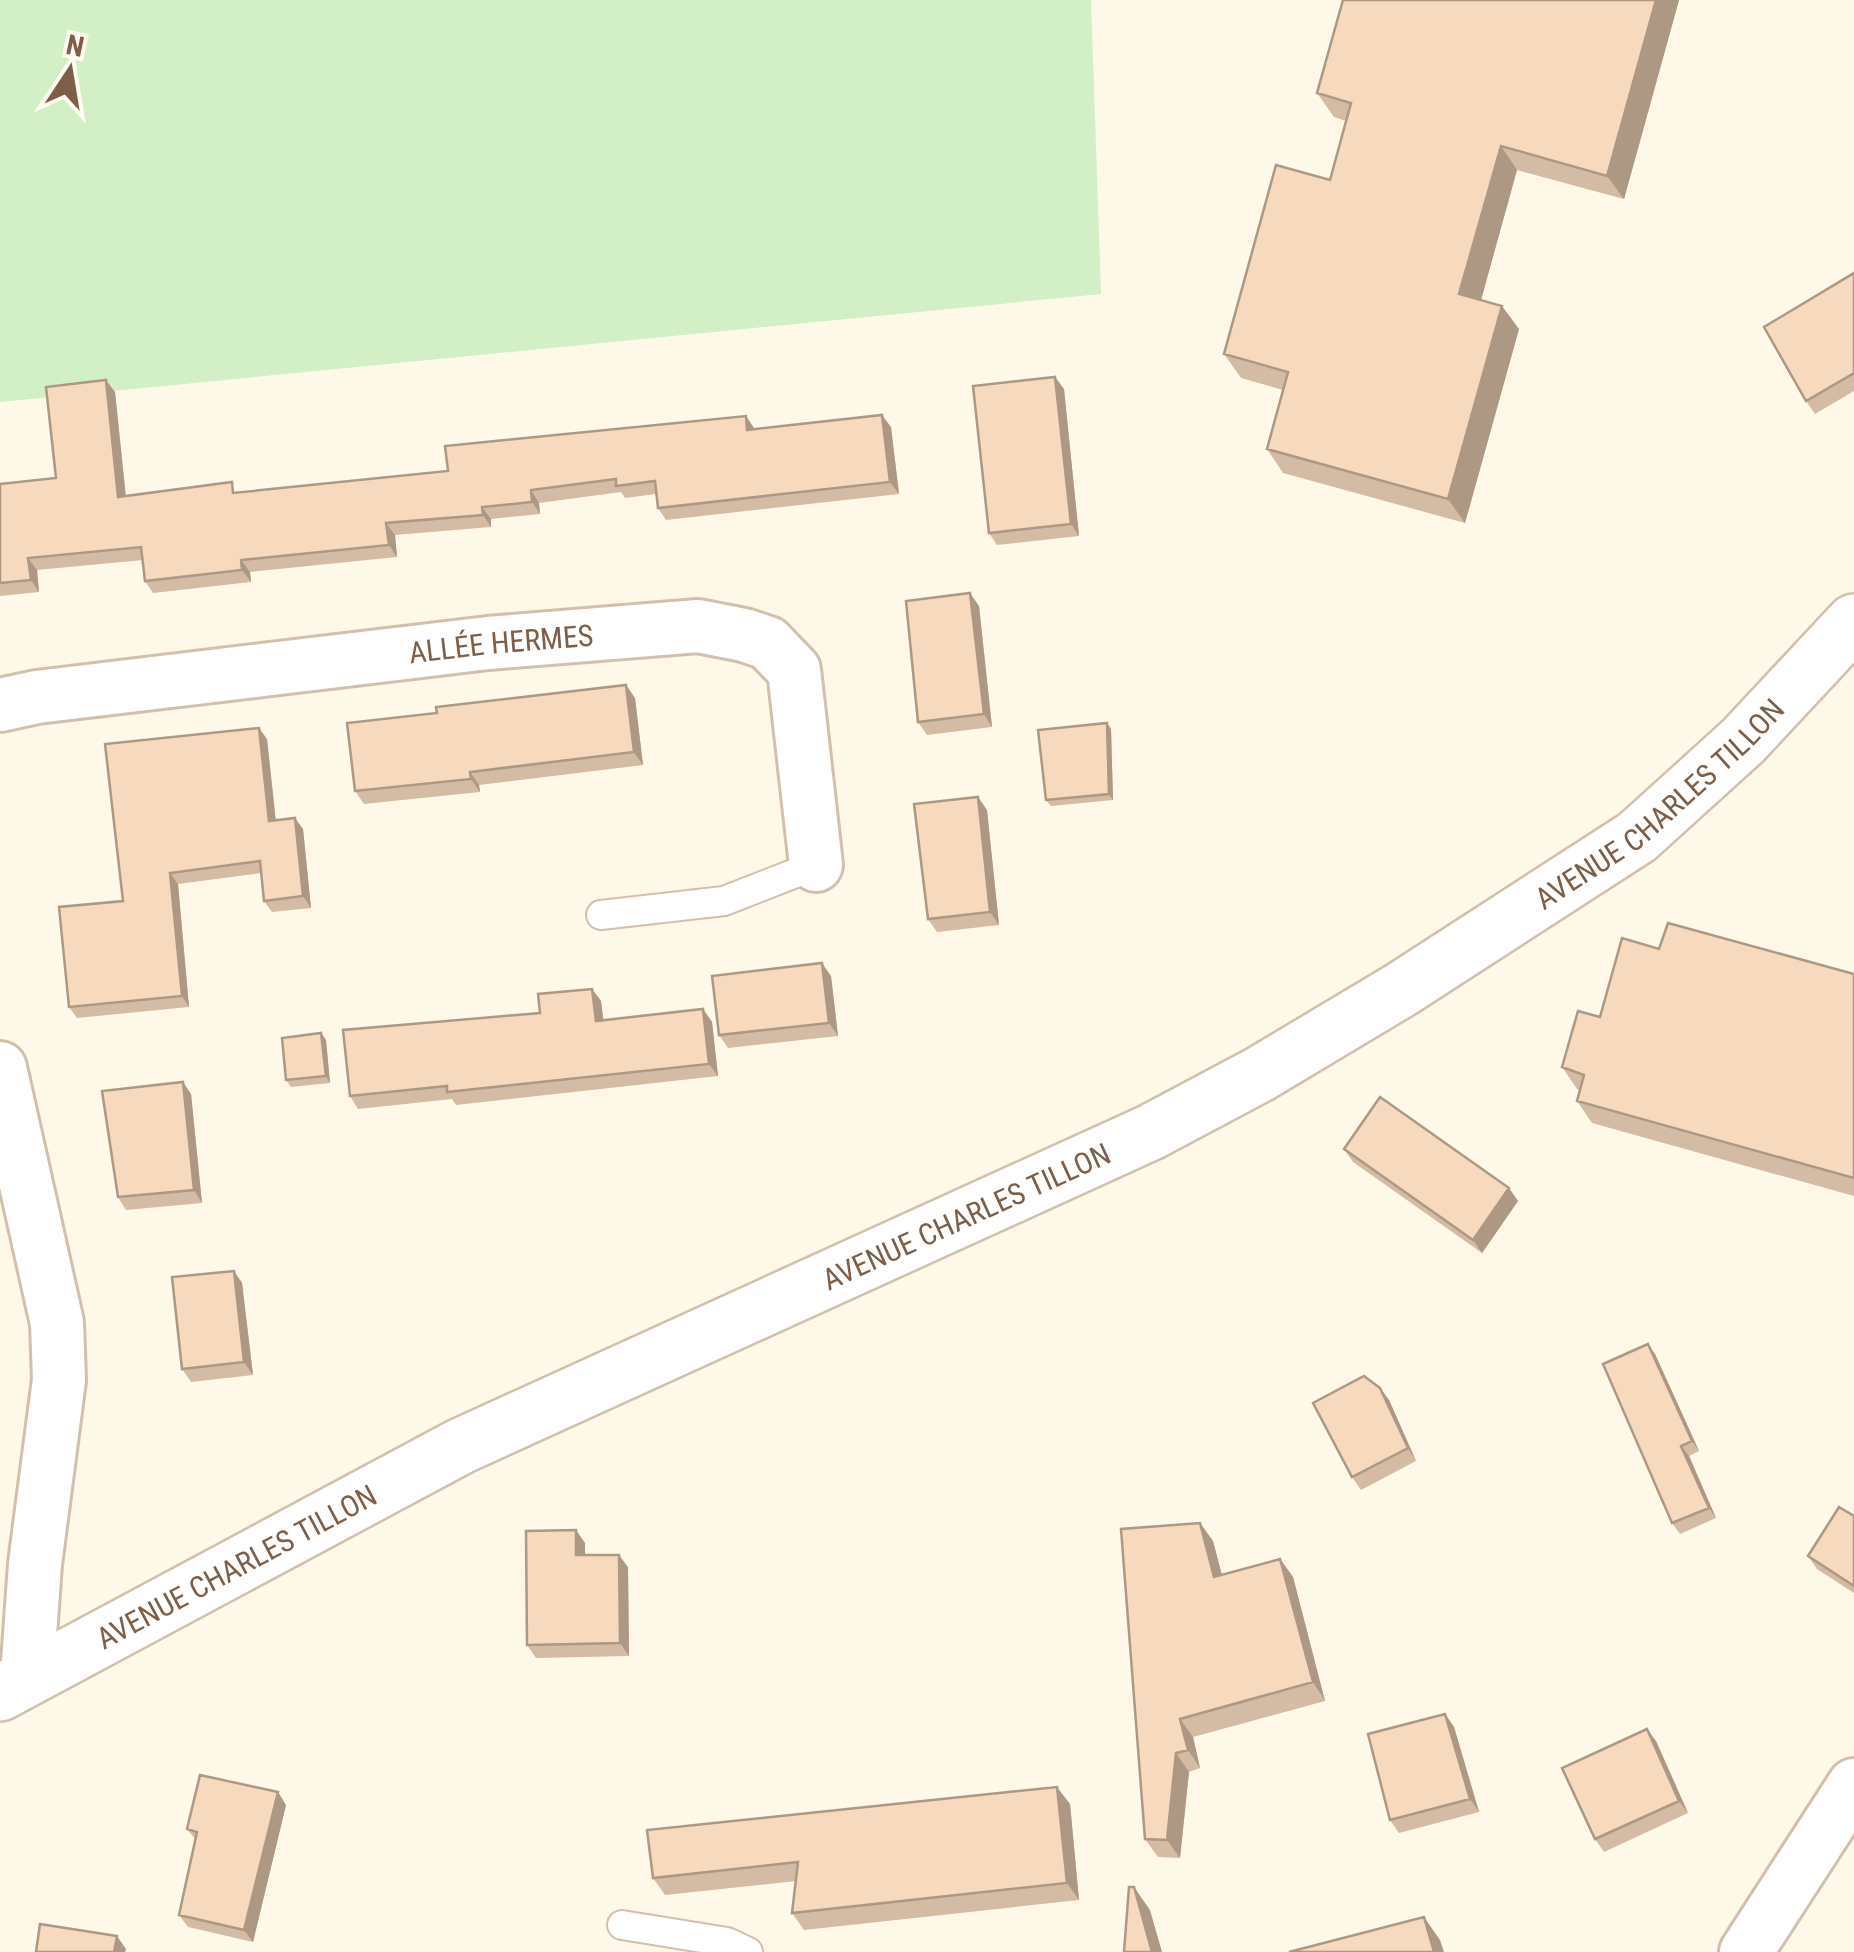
<svg xmlns="http://www.w3.org/2000/svg" width="1854" height="1952" viewBox="0 0 1854 1952" font-family="'Roboto Condensed',sans-serif">
<style>
.green{fill:#d2efc5}
.lines{fill:none;stroke-linecap:round;stroke-linejoin:round}
.service-casing{stroke:#d3c0ac;stroke-width:32}
.minor-casing{stroke:#d3c0ac;stroke-width:58}
.tertiary-casing{stroke:#d3c0ac;stroke-width:60}
.service{stroke:#fff;stroke-width:28}
.minor{stroke:#fff;stroke-width:52}
.tertiary{stroke:#fff;stroke-width:55}
.wall{fill:#d4bba3}
.shaded-wall{fill:#ad9884}
.building{fill:#f7d9bd;stroke:#ad9884;stroke-width:2.5}
.labels{text-anchor:middle;dominant-baseline:central;stroke-width:8;stroke-linejoin:round;paint-order:stroke}
.street-label{font-size:30px;fill:#7d5f48;stroke:#fffbf1}
</style>
<rect width="100%" height="100%" fill="#fef8e9"/>
<!-- green -->
<path class="green" d="M0 0H1091L1101 294 0 402Z"/>
<g class="lines">
<!-- service casing -->
<g class="service-casing">
<path id="service" d="M601 915 724 901 816 865
M622 1925 727 1942 748 1952"/>
</g>
<!-- minor casing -->
<g class="minor-casing">
<g id="minor">
<path id="s1" d="M0 705 37 697 488 643 698 626 744 635 768 643 794 670 816 865"/>
<path d="M0 1068 57 1323 59 1380 35 1564 27 1677"/>
<path d="M1746 1952 1854 1785"/>
</g>
</g>
<!-- tertiary casing -->
<g class="tertiary-casing">
<g id="tertiary">
<path id="s2" d="M0 1693 461 1446 1151 1132 1260 1074 1402 989 1637 837 1743 741 1854 622"/>
</g>
</g>
<!-- service -->
<use href="#service" class="service"/>
<!-- minor -->
<use href="#minor" class="minor"/>
<!-- tertiary -->
<use href="#tertiary" class="tertiary"/>
</g>
<!-- wall -->
<path class="wall" d="M1343 0H1679L1624 199 1517 170 1481 300 1519 329 1465 523 1283 473 1267 449 1283 390 1241 378 1224 354 1330 180 1346 121 1334 117 1317 93Z
M1854 273V391L1815 414 1806 401Z
M1055 377 1064 389 1079 536 997 545 989 533Z
M115 392 126 496 239 492 448 471 754 429 891 427 899 494 666 520 658 508 656 494 625 498 621 492 539 503 540 514 491 519V527L395 535 397 557 250 572 251 582 153 593 145 581 143 560 37 570 39 592 0 596V484L56 478Z
M979 606 992 727 927 735 918 722Z
M635 698 643 765 479 785 480 792 364 804 355 791Z
M1107 723 1111 729 1113 800 1051 806 1046 800Z
M267 739 276 821 303 829 311 908 272 912 264 901 262 873 178 884 189 1007 77 1018 69 1007 123 901Z
M987 810 999 925 937 932 928 919Z
M1659 949 1854 974V1196L1592 1123 1577 1101 1580 1090 1577 1089 1562 1067 1600 1017Z
M831 976 838 1036 728 1048 719 1035Z
M592 989 601 1001 603 1020 703 1009 712 1022 718 1076 456 1105 452 1099 358 1109 350 1096Z
M321 1033 326 1040 330 1083 291 1087 286 1080Z
M191 1094 202 1203 126 1210 118 1197Z
M1344 1149 1518 1201 1482 1253 1353 1162Z
M234 1271 242 1283 253 1375 191 1382 182 1369Z
M1655 1354 1699 1451 1689 1456 1716 1518 1680 1534 1672 1523Z
M1380 1388 1389 1400 1416 1461 1361 1490 1352 1477Z
M1854 1516V1593L1817 1569 1808 1556Z
M1200 1523 1213 1541 1222 1575 1280 1559 1293 1577 1325 1701 1193 1737 1200 1768 1189 1772 1180 1858 1158 1857 1145 1839Z
M585 1543V1555L628 1567 629 1656 536 1658 527 1645Z
M1445 1714 1454 1727 1479 1812 1399 1833 1390 1820Z
M1656 1741 1688 1813 1604 1852 1595 1839Z
M1070 1804 1079 1900 804 1930 792 1913 796 1881 665 1895 653 1878Z
M286 1805 253 1942 188 1927 179 1915 195 1839 187 1829Z"/>
<!-- shaded-wall -->
<path class="shaded-wall" d="M1656 0H1679L1624 199 1607 176Z
M1501 146 1517 170 1476 318 1459 294Z
M1502 306 1519 329 1465 523 1448 499Z
M1055 377 1064 389 1079 536 1071 524Z
M106 380 115 392 127 509 118 497Z
M882 415 891 427 899 494 890 482Z
M746 416 754 428 756 442 747 430Z
M531 490 539 503 540 514 532 502Z
M482 507 491 519V527L483 515Z
M386 523 395 535 397 557 389 545Z
M28 558 37 570 39 592 31 580Z
M241 560 250 572 251 582 242 570Z
M970 593 979 606 992 727 984 714Z
M626 685 635 698 643 765 634 752Z
M1107 723 1111 729 1113 800 1109 794Z
M259 728 267 739 277 833 269 821Z
M470 772 479 785 480 792 471 779Z
M978 797 987 810 999 925 990 912Z
M295 818 303 829 311 908 303 896Z
M170 873 178 884 189 1007 182 996Z
M822 963 831 976 838 1036 829 1023Z
M592 989 601 1001 605 1033 596 1021Z
M703 1009 712 1022 718 1076 709 1064Z
M321 1033 326 1040 330 1083 326 1076Z
M183 1082 191 1094 202 1203 194 1190Z
M1509 1188 1518 1201 1482 1253 1473 1240Z
M234 1271 242 1283 253 1375 244 1362Z
M1648 1344 1655 1354 1699 1451 1692 1441Z
M1380 1388 1389 1400 1416 1461 1408 1448Z
M1681 1446 1689 1456 1716 1518 1709 1508Z
M1200 1523 1213 1541 1227 1595 1214 1577Z
M576 1530 585 1543V1568L576 1555Z
M619 1555 628 1567 629 1656 620 1643Z
M1280 1559 1293 1577 1325 1701 1313 1682Z
M1445 1714 1454 1727 1479 1812 1470 1799Z
M1180 1719 1193 1737 1200 1768 1188 1750Z
M1647 1729 1656 1741 1688 1813 1679 1801Z
M1176 1753 1189 1772 1180 1858 1167 1840Z
M1057 1787 1070 1804 1079 1900 1067 1883Z
M278 1792 286 1805 253 1942 244 1930Z
M1134 1887 1150 1910 1162 1952H1152Z
M1424 1917 1440 1940 1444 1952H1434Z
M117 1936 126 1949 125 1952H114Z"/>
<!-- building -->
<path class="building" d="M1343 0H1656L1607 176 1501 146 1459 294 1502 306 1448 499 1267 449 1288 372 1224 354 1276 165 1330 180 1351 103 1317 93Z
M1854 273V373L1806 401 1764 327Z
M1055 377 1071 524 989 533 973 386Z
M106 380 118 497 232 482 233 493 448 471 445 446 746 416 747 430 882 415 890 482 658 508 655 481 616 486V479L531 490 532 502 482 507 483 515 386 523 389 545 241 560 242 570 145 581 141 547 28 558 31 580 0 583V484L56 478 46 387Z
M970 593 984 714 918 722 906 601Z
M626 685 634 752 470 772 471 779 355 791 347 723 437 713 436 707Z
M1107 723 1109 794 1046 800 1038 730Z
M259 728 269 821 295 818 303 896 264 901 260 861 170 873 182 996 69 1007 59 907 123 901 105 744Z
M978 797 990 912 928 919 914 804Z
M1668 923 1854 974V1178L1577 1101 1584 1075 1562 1067 1578 1011 1600 1017 1622 938 1659 949Z
M822 963 829 1023 719 1035 712 976Z
M592 989 596 1021 703 1009 709 1064 447 1092V1086L350 1096 343 1030 540 1013 538 994Z
M321 1033 326 1076 286 1080 282 1038Z
M183 1082 194 1190 118 1197 102 1091Z
M1380 1097 1509 1188 1473 1240 1344 1149Z
M234 1271 244 1362 182 1369 172 1277Z
M1648 1344 1692 1441 1681 1446 1709 1508 1672 1523 1603 1364Z
M1364 1376 1380 1388 1408 1448 1352 1477 1313 1403Z
M1839 1507 1854 1516V1586L1808 1556Z
M1200 1523 1214 1577 1280 1559 1313 1682 1180 1719 1188 1750 1176 1753 1167 1840 1145 1839 1121 1529Z
M576 1530V1555H619L620 1643 527 1645 526 1531Z
M1445 1714 1470 1799 1390 1820 1368 1734Z
M1647 1729 1679 1801 1595 1839 1562 1768Z
M200 1775 278 1792 244 1930 179 1915 197 1832 187 1829Z
M1057 1787 1067 1883 792 1913 798 1862 653 1878 647 1830Z
M1129 1887H1134L1152 1952H1124Z
M1424 1917 1434 1952H1289Z
M40 1924 117 1936 114 1952H36Z"/>
<g class="labels">
<!-- street labels -->
<g class="street-label">
<text stroke="none"><textPath href="#s1" startOffset="505">ALLÉE HERMES</textPath></text>
<text stroke="none"><textPath href="#s2" startOffset="1888">AVENUE CHARLES TILLON</textPath></text>
<text stroke="none"><textPath href="#s2" startOffset="1078">AVENUE CHARLES TILLON</textPath></text>
<text stroke="none"><textPath href="#s2" startOffset="268">AVENUE CHARLES TILLON</textPath></text>
</g>
</g>
<!-- north arrow -->
<g transform="translate(70 70) rotate(12)" stroke="#fffbf1" stroke-width="8" paint-order="stroke">
<path d="M0-8L18 38L0 25L-18 38Z" fill="#7d5f48"/>
<text y="-15" font-size="28" font-weight="bold" text-anchor="middle" fill="#7d5f48">N</text>
</g>
</svg>
